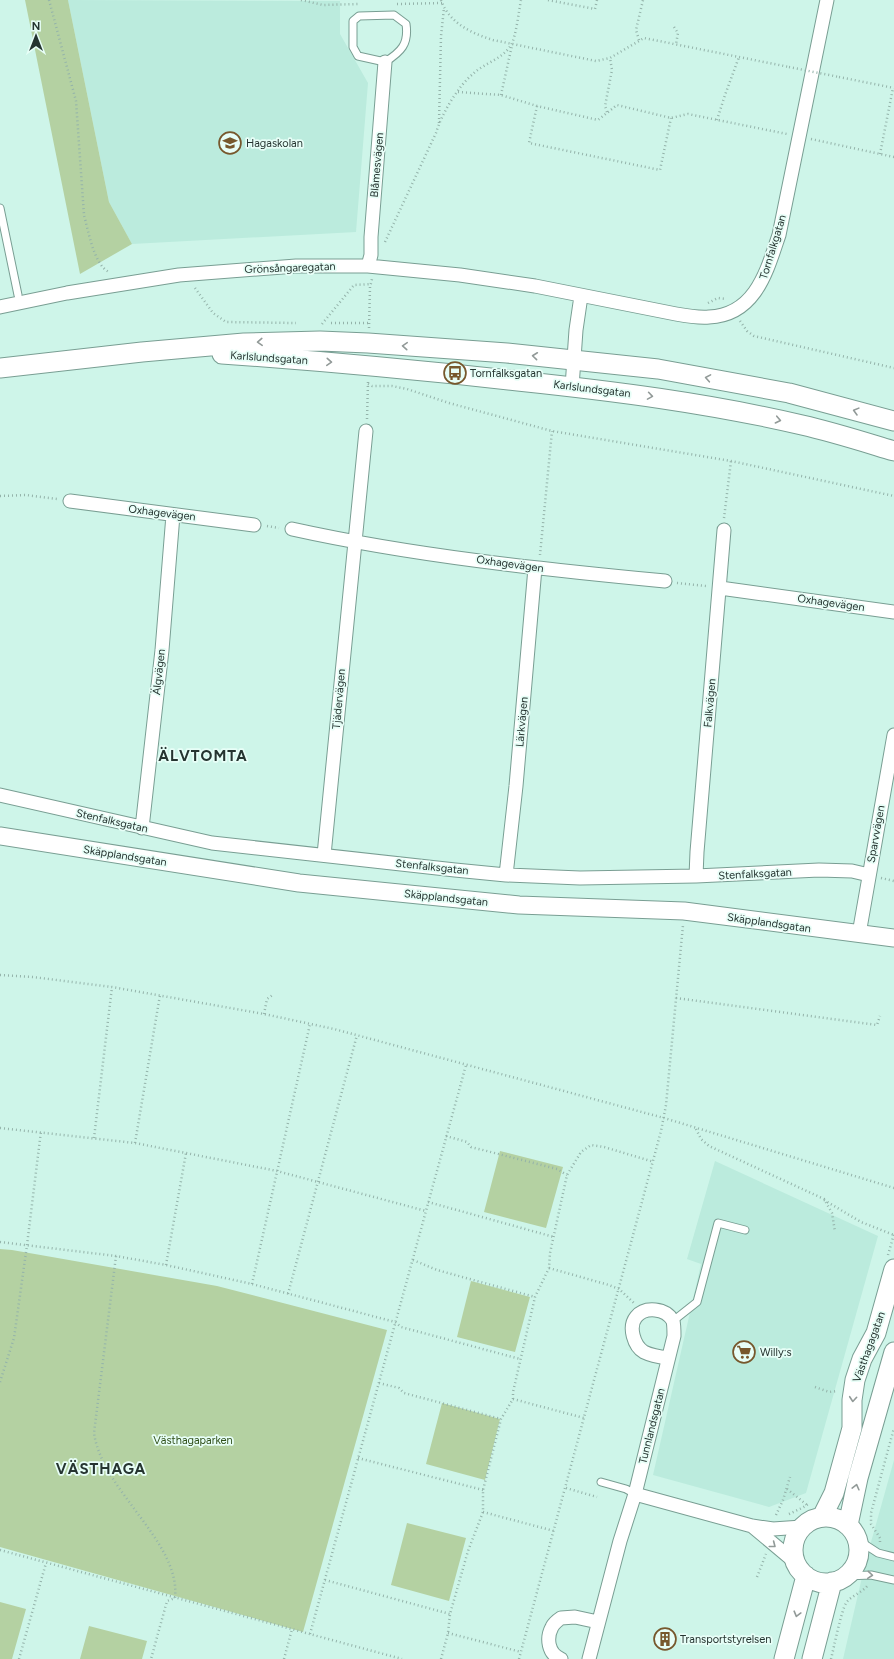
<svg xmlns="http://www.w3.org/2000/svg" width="894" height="1659" viewBox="0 0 894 1659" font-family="Figtree,sans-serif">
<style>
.built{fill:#bbebdd}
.park{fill:#b4d1a2}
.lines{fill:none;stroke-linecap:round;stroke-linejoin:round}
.service-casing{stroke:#799e93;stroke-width:9}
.minor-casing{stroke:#799e93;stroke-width:15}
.tertiary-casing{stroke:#799e93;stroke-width:19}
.secondary-casing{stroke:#799e93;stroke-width:21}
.path{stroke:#94b3aa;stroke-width:2.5;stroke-dasharray:1 3;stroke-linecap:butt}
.service{stroke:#fff;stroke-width:7}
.minor{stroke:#fff;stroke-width:13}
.tertiary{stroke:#fff;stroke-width:17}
.secondary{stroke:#fff;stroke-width:19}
.path-bridge{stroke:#94b3aa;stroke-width:2.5;stroke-dasharray:1 3;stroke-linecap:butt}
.oneway{stroke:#929a98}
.labels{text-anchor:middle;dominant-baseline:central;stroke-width:3.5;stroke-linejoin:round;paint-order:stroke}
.poi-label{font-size:11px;fill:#253430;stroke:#e7fef7;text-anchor:start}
.street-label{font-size:11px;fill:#253430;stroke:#e7fef7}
.park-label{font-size:11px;fill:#304f19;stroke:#e7fef7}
.district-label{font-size:15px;font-weight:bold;letter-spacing:1px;fill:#253430;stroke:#e7fef7}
</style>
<rect width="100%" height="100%" fill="#cef5e9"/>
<!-- built -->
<path class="built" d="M68 0 340 1V34L368 83 356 232 132 244 109 202Z
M715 1161 878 1236 806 1493 769 1507 653 1475 701 1264 687 1259Z
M894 1460V1659H843L866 1560Z"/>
<!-- park -->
<path class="park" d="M25 0H68L109 202 132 244 80 274Z
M500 1151 563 1167 546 1228 484 1212Z
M0 1249 12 1250 217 1286 387 1330 303 1632 0 1547Z
M471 1281 530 1297 515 1352 457 1337Z
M442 1403 500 1419 485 1480 426 1464Z
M407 1523 466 1538 449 1601 391 1585Z
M0 1602 26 1609 12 1659H0Z
M89 1626 147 1641 142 1659H80Z"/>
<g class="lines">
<!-- service casing -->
<g class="service-casing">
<path id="service" d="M394 15 406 24C409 44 401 52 385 62L358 56 353 47V21L359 16Z
M0 208 18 295
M673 1321 697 1302 718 1223 745 1230
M601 1482 626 1489 635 1494
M858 1540 878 1553 894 1557
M846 1576 871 1575 894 1580"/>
</g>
<!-- minor casing -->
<g class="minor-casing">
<path id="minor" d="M368 266 371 255V237L385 62
M0 307 67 293 179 275 296 266H368L460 275 535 286 676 314C687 316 698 318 709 317 756 315 767 270 779 235L827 0
M572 387 576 330 581 296
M70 501 254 525
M292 529C414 556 540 569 665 581
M720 588 894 612
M0 795 212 843 455 870 506 875 580 878 696 876 819 870 852 871 869 875
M142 828 162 650 173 515
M324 855 366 431
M506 875 516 786 535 568
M696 876 697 852 724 530
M859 934 894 735
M635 1494 752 1526 773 1529 802 1527
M752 1526 795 1562
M561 1659C548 1654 546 1638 552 1627 554 1623 558 1620 561 1618L575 1617 598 1622
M589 1659 620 1541 635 1494 674 1336C674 1332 674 1325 673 1321 666 1308 645 1306 636 1317 628 1327 634 1346 644 1352 652 1356 660 1357 668 1358"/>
</g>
<!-- tertiary casing -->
<g class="tertiary-casing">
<path id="tertiary" d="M0 836 299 883 519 905 684 911 894 938"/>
</g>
<!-- secondary casing -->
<g class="secondary-casing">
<path id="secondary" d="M222 354C321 361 419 370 518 381 613 391 708 403 802 425 833 432 864 442 894 451
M0 368 142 352 244 343 320 341 368 343 507 353 658 369 789 393 894 421
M822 1517 834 1493 852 1428V1400L855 1380 862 1359 876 1333 894 1269
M793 1550a33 33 0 1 1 66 0a33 33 0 1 1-66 0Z
M848 1525 858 1478 894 1352
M784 1659 806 1576
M812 1659 832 1582"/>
</g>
<!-- path -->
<path class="path" d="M49 0 76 101 84 215C88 230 94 265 109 272
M301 0 323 5 358 4
M441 0C449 23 471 33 493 40L596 61 610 58 644 38 789 67
M548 0 595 9 597 0
M397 4 442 3
M674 27 678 33 676 44
M639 40 636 30 643 0
M839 77 894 88
M458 92 501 95 537 106 598 120 617 105 671 118 688 114 787 134
M501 95 512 45
M537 106 529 143 660 170 671 118
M607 112 605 106 612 70 610 58
M717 120 725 95 739 57
M439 123 441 36 444 8
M811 139 894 157
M880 154 893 88
M385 242 436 133C441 115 458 86 473 74 484 63 503 59 511 45 516 37 519 10 521 0
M195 288 213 313 226 322 296 323
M708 303 718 298 726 299
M740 321 747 331 754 336 894 368
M331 323H369
M322 324 354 285 371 284
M369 328 370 287 372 279
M368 384 372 386H392L407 389 449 403 552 431 731 461 894 496
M367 419 368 382
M0 496 26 495 57 499
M724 518 731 461
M267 526 279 528
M540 555 552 431
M677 583 706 586
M881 878 894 881
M0 975 33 977 112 987 264 1014 334 1029 664 1118 894 1188
M676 998 877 1025 880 1016
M264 1014 267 999 274 994
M0 1128 135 1143 277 1171 426 1211
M696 1129 701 1139 709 1146 824 1199 832 1213 835 1232
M446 1136 467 1142 471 1147 557 1169 567 1175
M94 1138 112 987
M135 1143 160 995
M824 1200 861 1222 894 1235
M428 1202 554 1237
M0 1242 116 1256 166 1265 252 1284 395 1322 401 1327 520 1359
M888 1255 894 1234
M116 1256 94 1433C102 1491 181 1542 175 1598L167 1601 151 1659
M413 1260 437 1270 535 1297
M166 1265 186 1153
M549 1268 609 1285 619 1289 634 1303
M252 1284 310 1024
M288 1294 357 1035
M0 1382 14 1338 27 1245 41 1131
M379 1383 399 1388 404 1393 501 1419
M815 1387 829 1392 838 1391
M513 1399 584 1418
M358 1458 483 1490
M566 1488 597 1497
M787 1489 807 1505
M483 1512 554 1531
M789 1514 802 1508 810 1503
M776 1515 783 1500 790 1477
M880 1542V1538L871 1524V1513L894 1428
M0 1550 402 1659
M757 1577 766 1554
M325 1580 450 1614
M448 1633 521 1652
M310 1634 466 1065
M19 1659 46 1563
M284 1659 292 1629
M441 1659 448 1633 450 1614 468 1551 483 1512V1490L501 1419 513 1399V1392L535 1297 549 1268 550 1253 567 1175 581 1152 591 1145 604 1147 654 1162
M519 1659 661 1131 666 1105 683 925
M831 1659C834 1647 841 1612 846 1603 852 1595 862 1593 868 1585"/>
<!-- service -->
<use href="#service" class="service"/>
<!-- minor -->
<use href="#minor" class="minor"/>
<!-- tertiary -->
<use href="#tertiary" class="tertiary"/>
<!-- secondary -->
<use href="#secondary" class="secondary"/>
<!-- path-bridge -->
<path class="path-bridge" d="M789 67 839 77"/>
</g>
<!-- one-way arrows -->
<defs><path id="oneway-chevron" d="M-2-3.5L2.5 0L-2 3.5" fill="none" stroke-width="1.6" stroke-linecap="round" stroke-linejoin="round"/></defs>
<g class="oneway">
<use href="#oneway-chevron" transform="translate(260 342) rotate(177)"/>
<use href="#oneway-chevron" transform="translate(405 346) rotate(-176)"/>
<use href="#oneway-chevron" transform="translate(535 356) rotate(-174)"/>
<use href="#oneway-chevron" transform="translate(329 362) rotate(4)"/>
<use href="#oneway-chevron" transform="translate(708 378) rotate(-170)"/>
<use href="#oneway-chevron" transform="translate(650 396) rotate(9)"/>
<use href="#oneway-chevron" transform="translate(856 411) rotate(-165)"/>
<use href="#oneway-chevron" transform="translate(778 420) rotate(12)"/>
<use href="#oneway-chevron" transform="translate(853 1399) rotate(95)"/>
<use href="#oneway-chevron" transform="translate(856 1487) rotate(-76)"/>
<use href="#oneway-chevron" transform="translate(773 1545) rotate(38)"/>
<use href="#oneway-chevron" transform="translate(870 1575) rotate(5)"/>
<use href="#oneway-chevron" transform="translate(797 1614) rotate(105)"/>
</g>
<!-- icons -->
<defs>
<g id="school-ring" transform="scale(1.15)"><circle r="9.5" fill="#e7fef7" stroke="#77582d" stroke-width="1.5"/><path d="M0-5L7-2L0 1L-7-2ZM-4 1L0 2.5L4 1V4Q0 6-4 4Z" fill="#77582d"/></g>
<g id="bus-ring" transform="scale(1.15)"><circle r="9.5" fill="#e7fef7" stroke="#77582d" stroke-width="1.5"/><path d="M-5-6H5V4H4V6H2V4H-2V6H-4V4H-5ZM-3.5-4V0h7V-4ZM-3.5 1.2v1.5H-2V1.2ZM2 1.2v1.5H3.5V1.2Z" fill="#77582d"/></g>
<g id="supermarket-ring" transform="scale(1.15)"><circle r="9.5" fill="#e7fef7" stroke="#77582d" stroke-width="1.5"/><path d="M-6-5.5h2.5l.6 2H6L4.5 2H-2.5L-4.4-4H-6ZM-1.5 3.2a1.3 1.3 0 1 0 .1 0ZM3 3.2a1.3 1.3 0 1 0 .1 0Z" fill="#77582d"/></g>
<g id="building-ring" transform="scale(1.15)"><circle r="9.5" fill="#e7fef7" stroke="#77582d" stroke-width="1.5"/><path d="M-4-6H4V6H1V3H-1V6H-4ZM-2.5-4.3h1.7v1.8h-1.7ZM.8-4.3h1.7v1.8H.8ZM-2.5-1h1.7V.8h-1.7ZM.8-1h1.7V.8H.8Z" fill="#77582d"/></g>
</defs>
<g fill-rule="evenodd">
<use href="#school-ring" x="230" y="143"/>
<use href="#bus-ring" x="455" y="373"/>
<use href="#supermarket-ring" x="744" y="1352"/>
<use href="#building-ring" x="665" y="1639"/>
</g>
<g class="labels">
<!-- poi labels -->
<g class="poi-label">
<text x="246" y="143">Hagaskolan</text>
<text x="470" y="373">Tornfalksgatan</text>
<text x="760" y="1352">Willy:s</text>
<text x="680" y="1639">Transportstyrelsen</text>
</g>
<!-- street labels -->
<g class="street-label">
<text transform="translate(377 165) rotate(-85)">Blåmesvägen</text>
<text transform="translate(773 247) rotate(-73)">Tornfalkgatan</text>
<text transform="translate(290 268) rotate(-2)">Grönsångaregatan</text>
<text transform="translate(269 358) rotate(4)">Karlslundsgatan</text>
<text transform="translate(592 389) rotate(7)">Karlslundsgatan</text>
<text transform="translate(162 513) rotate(7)">Oxhagevägen</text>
<text transform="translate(510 564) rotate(8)">Oxhagevägen</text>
<text transform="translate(831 603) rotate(8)">Oxhagevägen</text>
<text transform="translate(159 672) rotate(-84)">Älgvägen</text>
<text transform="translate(339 699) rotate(-85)">Tjädervägen</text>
<text transform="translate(710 703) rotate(-85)">Falkvägen</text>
<text transform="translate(522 722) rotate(-85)">Lärkvägen</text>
<text transform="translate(112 821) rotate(13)">Stenfalksgatan</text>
<text transform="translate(876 834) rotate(-80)">Sparvvägen</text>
<text transform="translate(125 856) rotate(9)">Skäpplandsgatan</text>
<text transform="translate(432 867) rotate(6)">Stenfalksgatan</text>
<text transform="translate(755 874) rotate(-3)">Stenfalksgatan</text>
<text transform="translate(446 898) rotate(6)">Skäpplandsgatan</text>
<text transform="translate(769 923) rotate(8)">Skäpplandsgatan</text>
<text transform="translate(869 1347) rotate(-70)">Västhagagatan</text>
<text transform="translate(652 1426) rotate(-76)">Tunnlandsgatan</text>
</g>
<!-- park labels -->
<g class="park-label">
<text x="193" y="1440">Västhagaparken</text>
</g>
<!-- district labels -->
<g class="district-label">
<text x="203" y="756">ÄLVTOMTA</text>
<text x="101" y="1469">VÄSTHAGA</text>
</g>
</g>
<!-- north arrow -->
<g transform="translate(36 36)" stroke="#e7fef7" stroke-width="3" paint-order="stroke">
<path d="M0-3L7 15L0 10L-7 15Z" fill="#253430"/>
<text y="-6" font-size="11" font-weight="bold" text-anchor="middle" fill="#253430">N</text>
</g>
</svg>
